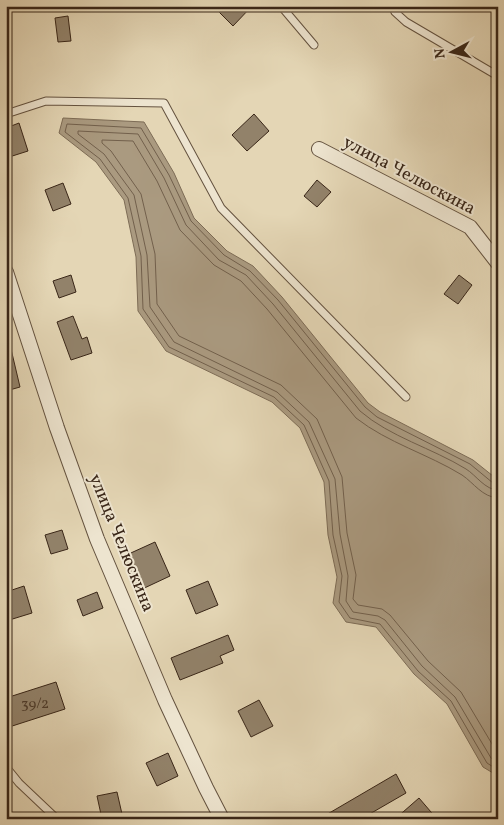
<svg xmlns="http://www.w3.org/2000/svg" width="504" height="825" viewBox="0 0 504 825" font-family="Vollkorn,serif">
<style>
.water{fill:#aa9a80;stroke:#7d6c56}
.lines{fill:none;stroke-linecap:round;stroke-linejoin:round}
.shore{stroke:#72604c;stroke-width:1}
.building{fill:#92826a;stroke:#392618}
.lane-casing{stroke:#64523f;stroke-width:9}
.street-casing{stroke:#64523f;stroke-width:16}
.lane{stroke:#ede4cf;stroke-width:7}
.street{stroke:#ede4cf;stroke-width:14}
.labels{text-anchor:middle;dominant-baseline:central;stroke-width:4;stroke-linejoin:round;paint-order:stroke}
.number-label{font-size:15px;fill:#4f3d2c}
.street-label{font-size:18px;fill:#392618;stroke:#ede4cf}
</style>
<rect width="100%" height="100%" fill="#e4d6b5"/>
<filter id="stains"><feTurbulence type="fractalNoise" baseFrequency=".004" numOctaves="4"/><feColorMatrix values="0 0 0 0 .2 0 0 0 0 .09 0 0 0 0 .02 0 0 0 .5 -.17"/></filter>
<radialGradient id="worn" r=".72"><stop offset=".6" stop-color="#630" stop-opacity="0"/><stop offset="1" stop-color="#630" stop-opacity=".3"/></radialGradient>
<!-- water -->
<path class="water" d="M63 118 144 122 174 173 194 218 227 251 253 266 282 297 368 403 380 412 473 460 498 480V776L483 767 447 704 414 674 376 627 346 622 333 603 337 577 328 535 324 482 300 428 272 402 166 351 138 311 136 257 124 200 96 162 59 133Z"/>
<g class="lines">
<!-- shore -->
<path class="shore" d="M498 484 493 483 470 464 377 417 365 407 278 300 250 271 224 255 191 221 169 175 141 128 67 124 65 132 100 159 128 198 141 256 143 309 169 347 274 397 304 425 329 481 333 535 342 576 339 602 350 618 380 624 418 671 451 701 487 763 498 770
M498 490C485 490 476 475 466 469 432 448 390 437 360 411L273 304 246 275 219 260 186 225 164 178 138 134 78 131V134L104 154 134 195 147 255 150 307 174 342 277 392 309 422 335 479 340 534 348 576 346 601 353 612 378 616 385 620 422 666 455 697 491 758 498 763
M498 498C482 497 474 483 462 475 428 454 388 443 356 418L267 309 241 281 214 265 180 230 157 181 133 141 102 140V143L111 151 141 194 155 254 157 304 179 336 281 385 317 419 342 477 347 533 356 575 353 599 358 605 382 609 390 615 428 661 461 692 498 754"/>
</g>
<!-- building -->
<path class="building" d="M213 6H252L233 26Z
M68 16 71 41 58 42 55 18Z
M254 114 269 131 247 151 232 135Z
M19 123 28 151 6 158V128Z
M317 180 331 192 317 207 304 196Z
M63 183 71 204 53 211 45 190Z
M71 275 76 292 59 298 53 281Z
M459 275 472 285 458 304 444 294Z
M73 316 82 339 87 337 92 353 71 360 57 322Z
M11 349 20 387 6 391V350Z
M62 530 68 549 51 554 45 535Z
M155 542 170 576 138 591 122 557Z
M208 581 218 605 196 614 186 590Z
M24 586 32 613 6 621V592Z
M97 592 103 608 83 616 77 600Z
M228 635 234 650 220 656 223 663 180 680 171 658Z
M56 682 65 709 6 728V698Z
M259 700 273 726 251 737 238 711Z
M168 753 178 776 157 786 146 763Z
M396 774 406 793 361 819H319Z
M117 792 122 814 102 819 97 796Z
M419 798 437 819H395Z"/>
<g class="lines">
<!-- lane casing -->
<g class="lane-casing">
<path id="lane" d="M281 6 314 45
M392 6 395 12 406 22 498 76
M6 114 46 101 164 103 221 208 406 397
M6 767 19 783 57 819"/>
</g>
<!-- street casing -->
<g class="street-casing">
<path id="street" d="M319 149 470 227 498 263
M6 272 57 428 97 539 165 700 206 788 222 819"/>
</g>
<!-- lane -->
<use href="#lane" class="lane"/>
<!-- street -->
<use href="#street" class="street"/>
</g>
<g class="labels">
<!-- number labels -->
<g class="number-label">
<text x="35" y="704">39/2</text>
</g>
<!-- street labels -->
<g class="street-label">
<text transform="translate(409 176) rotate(28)">улица Челюскина</text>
<text transform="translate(121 543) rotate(68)">улица Челюскина</text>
</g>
</g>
<!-- margin -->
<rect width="504" height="825" fill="none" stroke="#e4d6b5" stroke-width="25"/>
<rect x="8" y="8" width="489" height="810" fill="none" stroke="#392618" stroke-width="2.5"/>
<rect x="12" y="12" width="479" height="800" fill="none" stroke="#392618"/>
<!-- north arrow -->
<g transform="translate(452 52) rotate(263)" stroke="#ede4cf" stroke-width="4" paint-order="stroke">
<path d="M0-4L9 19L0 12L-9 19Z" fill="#392618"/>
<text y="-8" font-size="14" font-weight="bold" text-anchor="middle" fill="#392618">N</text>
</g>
<rect width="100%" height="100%" filter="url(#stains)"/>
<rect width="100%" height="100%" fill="url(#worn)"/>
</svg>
